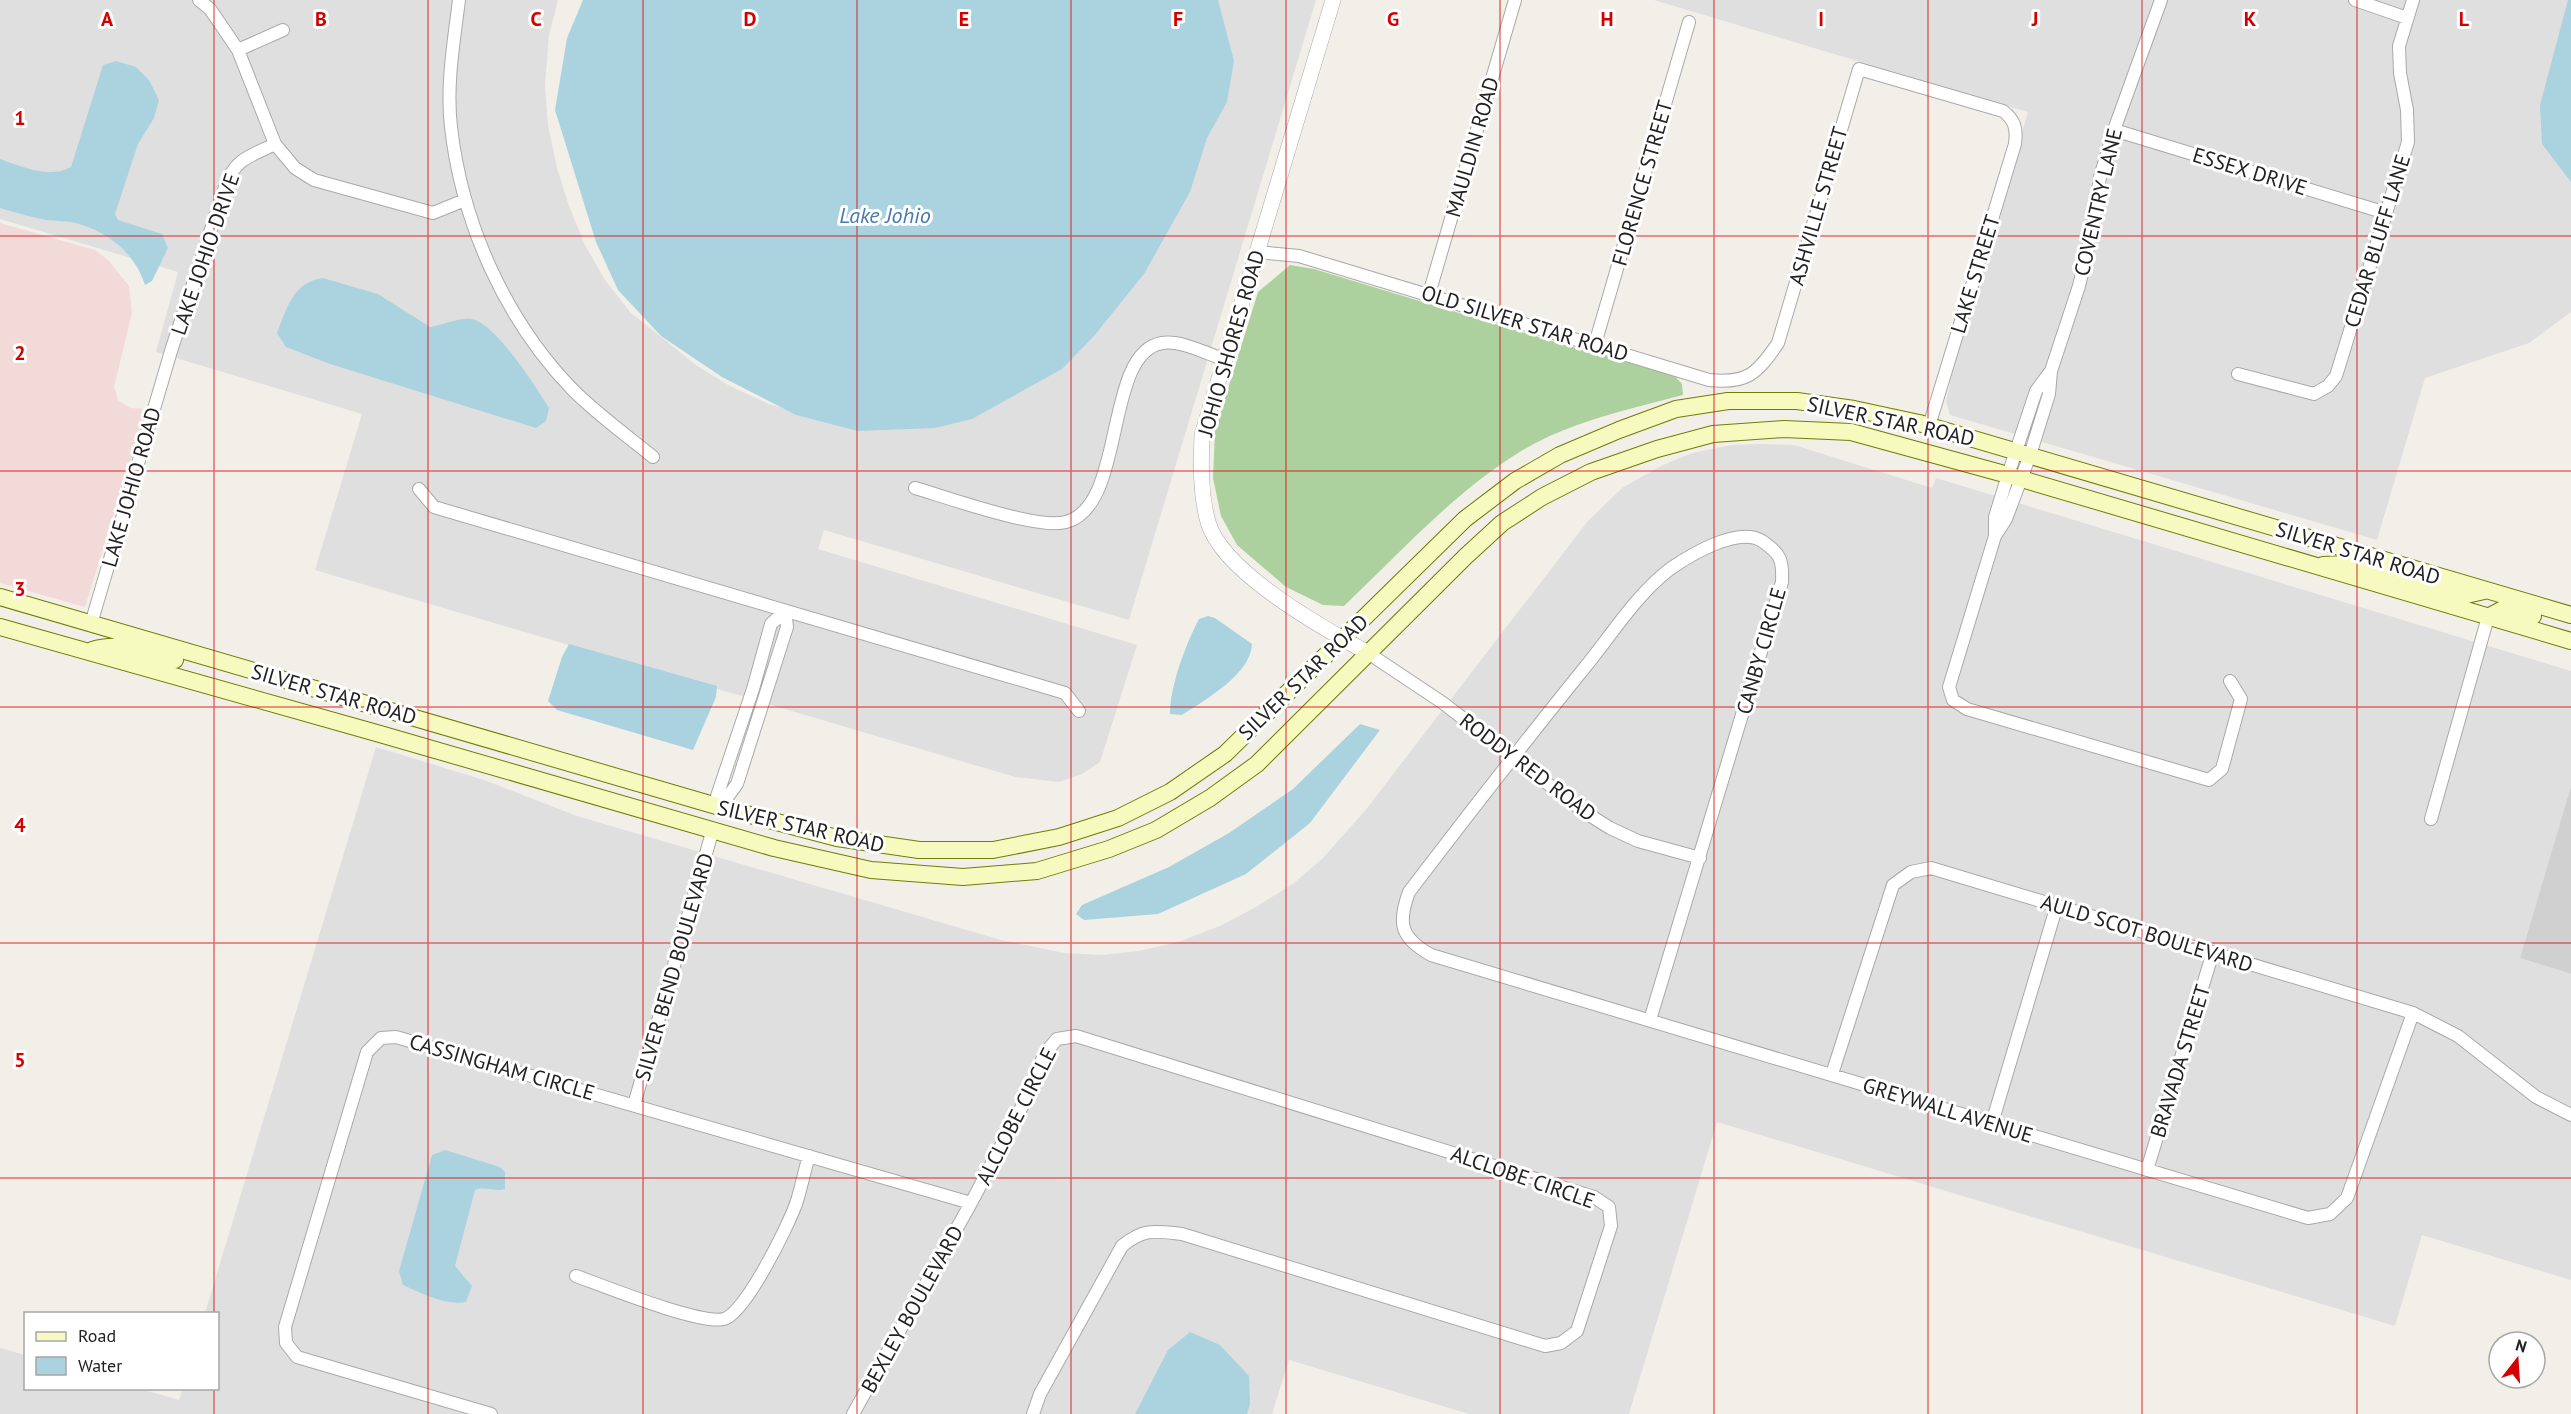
<svg xmlns="http://www.w3.org/2000/svg" width="2571" height="1414" viewBox="0 0 2571 1414" font-family="'PT Sans',sans-serif">
<style>
.residential{fill:#e0dfdf}
.commercial{fill:#f2dad9}
.religious{fill:#d0d0d0}
.forest{fill:#add19e}
.water{fill:#aad3df}
.lines{fill:none;stroke-linecap:round;stroke-linejoin:round}
.minor-casing{stroke:#a9a9a9;stroke-width:14}
.tertiary-casing{stroke:#a9a9a9;stroke-width:16}
.secondary-casing{stroke:#707d05;stroke-width:18}
.minor{stroke:#fff;stroke-width:12}
.tertiary{stroke:#fff;stroke-width:15}
.secondary{stroke:#f7fabf;stroke-width:16}
.grid{fill:none;stroke:#d40000;stroke-width:1.5;stroke-opacity:0.55}
.labels{text-anchor:middle;dominant-baseline:central;stroke-width:6;stroke-linejoin:round;paint-order:stroke}
.street-label{font-size:21px;fill:#222;stroke:#fff}
.water-label{font-size:22px;font-style:italic;fill:#4a7aab;stroke:#fff}
.grid-label{font-size:20px;text-anchor:middle;font-weight:bold;fill:#d40000;stroke:#fff;stroke-width:6;stroke-linejoin:round;paint-order:stroke}
</style>
<rect width="100%" height="100%" fill="#f2efe9"/>
<!-- residential -->
<path class="residential" d="M0 0H558L549 35 545 85 548 125 557 168 569 206 585 245 605 280 630 312 696 365 728 385 769 404 812 417 1162 0H1316L1129 620 824 530 818 549 1137 645 1100 762 1082 774 1059 782 1015 777 315 570 362 414 156 352 178 272 0 219Z
M1654 0H2571V312L2529 343 2425 378 2377 540 1950 415 1946 401 1950 384 1947 382 2028 112Z
M1761 444 1794 445 1932 488 1936 478 2571 671V786L2520 958 2571 974V1280L2422 1235 2395 1326 1717 1122 1629 1414H1469L1289 1360 1272 1414H0V1348L25 1355 26 1388 141 1389 179 1400 183 1389 218 1388V1314L205 1313 376 747 484 780 577 816 1001 940 1064 953 1101 955 1139 951 1178 942 1220 926 1256 907 1294 883 1322 859 1364 812 1588 521 1622 488 1661 466 1692 453 1732 445Z"/>
<!-- commercial -->
<path class="commercial" d="M0 223 95 250 109 261 129 286 132 313 114 387 118 400 130 408 146 409 85 607 0 583Z"/>
<!-- religious -->
<path class="religious" d="M2571 786V974L2520 958Z"/>
<!-- forest -->
<path class="forest" d="M1290 265 1314 269 1565 345 1672 373 1682 384 1683 395C1630 409 1570 422 1523 450 1455 491 1401 552 1344 606L1323 605 1286 587 1237 545 1221 516 1213 478 1215 431 1258 292Z"/>
<!-- water -->
<path class="water" d="M583 0H1218L1234 61 1227 102 1207 138 1190 192 1144 274 1094 336 1062 369 972 419 935 428 858 431 796 415 722 377 661 336 618 290 596 242 555 110 567 38Z
M2568 0H2571V182L2542 144 2540 105Z
M116 61 136 67 149 80 159 100 154 118 138 144 115 214 118 220 162 234 168 248 152 281 145 285C135 254 110 233 79 224 68 220 56 222 46 220 30 217 15 212 0 208V159C23 167 49 179 71 167L103 65Z
M323 278 378 294 430 327C442 325 460 317 471 319 495 322 536 387 549 408L546 421 536 428 330 364 286 347 277 333C287 308 293 282 323 278Z
M1208 616 1215 618 1252 644C1251 674 1205 700 1182 715L1170 714C1170 685 1186 644 1199 619Z
M569 644 717 686 716 697 693 750 557 710 548 701 562 657Z
M1360 724 1380 730 1310 823 1246 874 1158 914 1084 920 1076 914 1082 905 1169 867 1229 833 1293 789Z
M445 1150 500 1167 505 1172V1189C494 1192 486 1186 475 1190L455 1266 472 1286 466 1302C446 1306 421 1293 403 1285L399 1271 432 1155Z
M1190 1332 1220 1345 1249 1376 1250 1404 1247 1414H1135L1168 1350Z"/>
<g class="lines">
<!-- minor casing -->
<g class="minor-casing">
<path id="minor" d="M199 0 210 9 238 50 275 144 295 168 314 180 433 213 465 200
M459 0C454 41 446 85 451 127 462 223 505 320 573 390 597 414 626 435 653 457
M2161 0 2114 130 2100 177 2091 235 2079 286 2051 371 2049 394 2030 455 2006 519 1995 536 1949 687 1953 700 1967 709 2209 780 2222 769 2241 699 2230 681
M2355 0 2407 18
M238 50 283 30
M2114 130 2386 213
M1258 252 1299 256 1709 380C1747 384 1757 374 1778 343L1859 69 2003 111C2015 120 2017 129 2015 144L1929 426
M1429 294 1515 0
M1595 344 1689 22
M2238 374 2314 394 2328 386 2336 376 2408 142 2407 110 2400 73 2399 46 2413 0
M915 488C946 497 1038 530 1066 522 1127 506 1103 353 1162 343 1181 340 1205 353 1223 359
M419 489 434 507 1065 693 1079 711
M1995 535V517L2008 475 2036 391 2050 372
M91 624 171 351 226 184C236 158 251 156 275 144
M1368 653 1443 703 1583 811 1610 828 1638 841 1700 858
M714 805 753 689 771 624 785 611
M720 807 737 784 787 627 785 611
M2431 819 2488 617
M1650 1020 1782 582C1783 560 1781 554 1762 541 1738 526 1690 555 1670 569 1637 594 1612 634 1586 666 1526 740 1467 816 1409 892 1397 924 1401 938 1431 955 1724 1042 2016 1131 2308 1218L2330 1214 2347 1198 2413 1013
M1832 1074 1893 885 1911 872 1931 868 2413 1013 2458 1036 2536 1097 2571 1115
M634 1105 713 829
M1992 1123 2057 905
M2147 1170 2213 952
M576 1276C604 1286 700 1325 724 1319 745 1314 788 1226 796 1204 801 1189 804 1172 809 1156
M491 1414 297 1357 286 1343 285 1327 367 1052 381 1038 396 1037 971 1203
M853 1414 971 1203 1026 1099 1045 1053 1057 1039 1076 1036 1594 1197 1609 1207 1611 1226 1577 1331 1561 1343 1545 1346 1182 1234C1155 1231 1144 1228 1122 1246L1040 1394 1033 1414"/>
</g>
<!-- tertiary casing -->
<g class="tertiary-casing">
<path id="tertiary" d="M1333 0 1202 435C1201 464 1200 493 1208 522 1222 572 1323 628 1368 653"/>
</g>
<!-- secondary casing -->
<g class="secondary-casing">
<path id="secondary" d="M2323 565 2346 564 2462 596 2484 591
M0 597 720 807 837 838 919 850H993L1059 837 1118 818 1170 792 1225 754 1465 519 1515 481 1560 455 1619 430 1676 409 1728 401H1797L1854 409 1919 423 2571 615
M2488 617 2503 609 2533 616
M0 627 380 734 774 848 871 870 963 877 1037 871 1109 849 1156 830 1210 798 1257 764 1465 557 1502 523 1542 497 1591 472 1657 449 1713 434 1784 429 1851 432 2008 475 2571 641
M92 650C120 641 148 652 175 660"/>
</g>
<!-- minor -->
<use href="#minor" class="minor"/>
<!-- tertiary -->
<use href="#tertiary" class="tertiary"/>
<!-- secondary -->
<use href="#secondary" class="secondary"/>
</g>
<!-- grid -->
<path class="grid" d="M214 0V1314M428 0V1414M643 0V1414M857 0V1414M1071 0V1414M1286 0V1414M1500 0V1414M1714 0V1414M1928 0V1414M2142 0V1414M2357 0V1414M0 236H2571M0 471H2571M0 707H2571M0 943H2571M0 1178H2571M214 1388V1414"/>
<g class="labels">
<!-- street labels -->
<g class="street-label">
<text transform="translate(1472 147) rotate(-74)">MAULDIN ROAD</text>
<text transform="translate(2250 171) rotate(17)">ESSEX DRIVE</text>
<text transform="translate(1642 183) rotate(-74)">FLORENCE STREET</text>
<text transform="translate(2098 202) rotate(-77)">COVENTRY LANE</text>
<text transform="translate(1818 206) rotate(-74)">ASHVILLE STREET</text>
<text transform="translate(2377 241) rotate(-73)">CEDAR BLUFF LANE</text>
<text transform="translate(205 254) rotate(-71)">LAKE JOHIO DRIVE</text>
<text transform="translate(1975 274) rotate(-73)">LAKE STREET</text>
<text transform="translate(1525 323) rotate(17)">OLD SILVER STAR ROAD</text>
<text transform="translate(1231 343) rotate(-74)">JOHIO SHORES ROAD</text>
<text transform="translate(1891 421) rotate(12)">SILVER STAR ROAD</text>
<text transform="translate(131 487) rotate(-74)">LAKE JOHIO ROAD</text>
<text transform="translate(2358 553) rotate(17)">SILVER STAR ROAD</text>
<text transform="translate(1761 651) rotate(-74)">CANBY CIRCLE</text>
<text transform="translate(1303 677) rotate(-44)">SILVER STAR ROAD</text>
<text transform="translate(334 694) rotate(16)">SILVER STAR ROAD</text>
<text transform="translate(1528 767) rotate(37)">RODDY RED ROAD</text>
<text transform="translate(801 826) rotate(13)">SILVER STAR ROAD</text>
<text transform="translate(2147 933) rotate(17)">AULD SCOT BOULEVARD</text>
<text transform="translate(674 967) rotate(-74)">SILVER BEND BOULEVARD</text>
<text transform="translate(2180 1061) rotate(-73)">BRAVADA STREET</text>
<text transform="translate(502 1067) rotate(16)">CASSINGHAM CIRCLE</text>
<text transform="translate(1948 1110) rotate(17)">GREYWALL AVENUE</text>
<text transform="translate(1016 1116) rotate(-63)">ALCLOBE CIRCLE</text>
<text transform="translate(1523 1177) rotate(19)">ALCLOBE CIRCLE</text>
<text transform="translate(912 1309) rotate(-61)">BEXLEY BOULEVARD</text>
</g>
<!-- water labels -->
<g class="water-label">
<text x="885" y="215">Lake Johio</text>
</g>
</g>
<g class="grid-label">
<text x="107" y="26">A</text>
<text x="321" y="26">B</text>
<text x="536" y="26">C</text>
<text x="750" y="26">D</text>
<text x="964" y="26">E</text>
<text x="1178" y="26">F</text>
<text x="1393" y="26">G</text>
<text x="1607" y="26">H</text>
<text x="1821" y="26">I</text>
<text x="2035" y="26">J</text>
<text x="2250" y="26">K</text>
<text x="2464" y="26">L</text>
<text x="20" y="125">1</text>
<text x="20" y="360">2</text>
<text x="20" y="596">3</text>
<text x="20" y="832">4</text>
<text x="20" y="1067">5</text>
</g>
<!-- legend -->
<rect x="24" y="1312" width="195" height="78" fill="#ffffff" stroke="#a7a7a7" stroke-width="1.5"/>
<rect x="36" y="1332" width="30" height="9" fill="#f7fabf" stroke="#a7a7a7" stroke-width="1.5"/>
<text x="78" y="1342" font-size="18" fill="#222222">Road</text>
<rect x="36" y="1357" width="30" height="18" fill="#aad3df" stroke="#a7a7a7" stroke-width="1.5"/>
<text x="78" y="1372" font-size="18" fill="#222222">Water</text>
<!-- north arrow -->
<g transform="translate(2517 1360) rotate(17)"><circle r="28" fill="#ffffff" stroke="#a7a7a7" stroke-width="1.5"/>
<path d="M0-4.5L10 22L0 15L-10 22Z" fill="#d40000"/>
<text y="-9" font-size="16" font-weight="bold" text-anchor="middle" fill="#222222">N</text>
</g>
</svg>
